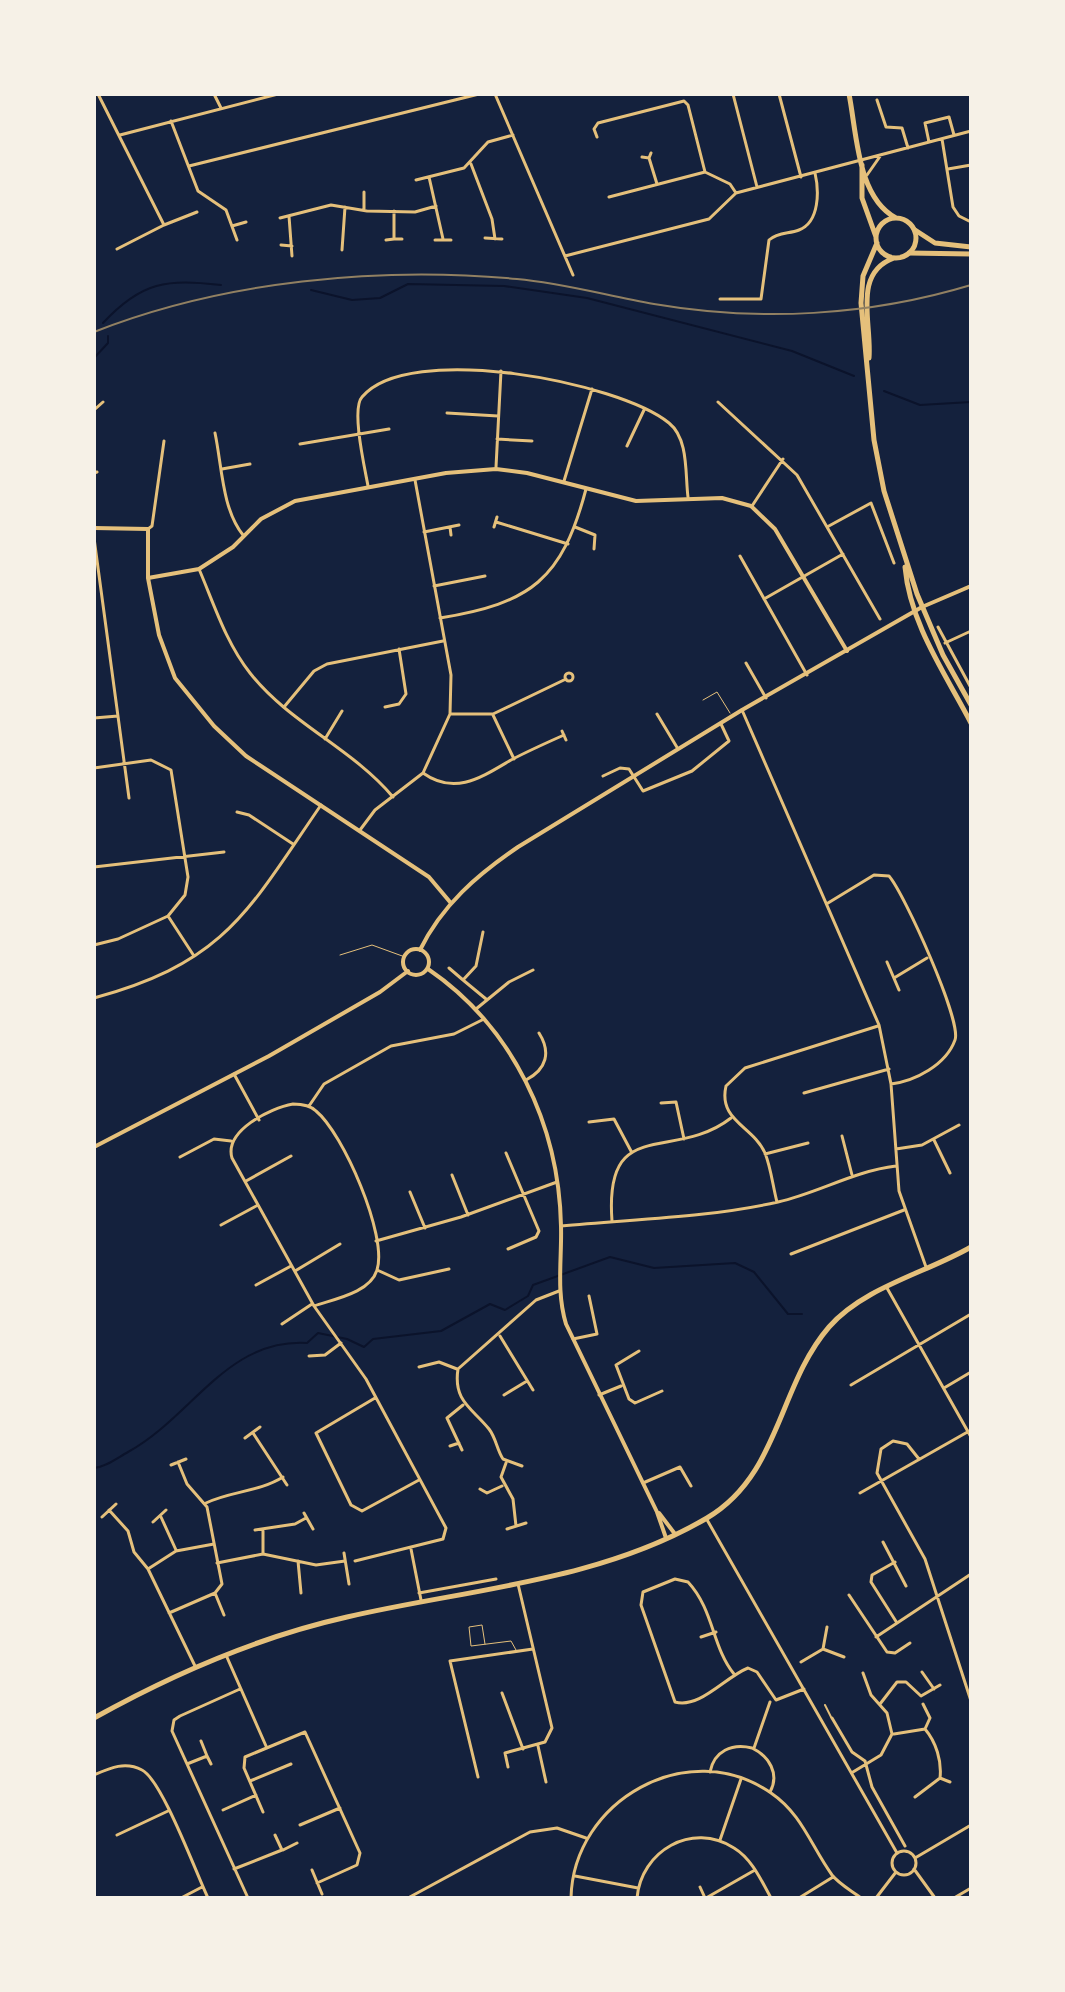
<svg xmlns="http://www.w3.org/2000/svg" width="1065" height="1992" viewBox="0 0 1065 1992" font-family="Figtree,sans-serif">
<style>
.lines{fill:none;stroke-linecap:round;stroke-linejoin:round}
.stream{stroke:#0b132b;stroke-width:2}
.service{stroke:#e5c07b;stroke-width:1}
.pedestrian{stroke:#e5c07b;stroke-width:2}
.minor{stroke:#e5c07b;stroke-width:3}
.tertiary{stroke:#e5c07b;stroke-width:4}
.primary{stroke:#e5c07b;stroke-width:5}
.trunk{stroke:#e5c07b;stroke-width:5}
.rail{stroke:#918062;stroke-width:2}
</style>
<rect width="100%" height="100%" fill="#14213d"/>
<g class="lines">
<!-- stream -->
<path class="stream" d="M311 290 352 300 380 298 408 284 504 286 587 298 792 351 854 376
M103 323C142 281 167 279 221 285
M94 358 108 343V336
M884 391 920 405 971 402
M94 1468C106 1467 117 1458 128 1452 192 1417 227 1338 307 1343L318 1333 347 1339 364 1347 373 1339 441 1331 490 1304 505 1310 528 1296 533 1285 610 1257 654 1268 735 1263 754 1272 788 1314H802"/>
<!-- service -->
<path class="service" d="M703 700 717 692 730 713
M340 955 372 945 405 957
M485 1644 482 1625 469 1627 471 1646 511 1641 516 1650"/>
<!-- pedestrian -->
<path class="pedestrian" d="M825 1705 831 1717"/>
<!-- minor -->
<path class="minor" d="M98 94 164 225 197 212
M214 94 221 108
M495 94 573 275
M733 94 757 187
M779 94 801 177
M877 100 886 127 902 128 908 148
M171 121 198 191 226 210 237 240
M120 135 278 94
M597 137 594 129 598 123 684 101 688 105 705 172
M942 139 953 207 959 216 971 222
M929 142 925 123 949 117 954 135
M642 157 649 158 651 153
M649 158 657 184
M471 164 492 219 495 239
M189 166 479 94
M948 169 971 165
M867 175 881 155
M429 177 443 239
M416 180 464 168 488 142 513 135
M364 192V210
M609 197 705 172 730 184 736 193
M394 211V239H402
M289 216 292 256
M280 218 331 205 367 211 415 212 436 206
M232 226 246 222
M485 238 502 239
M386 240 394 239
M435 240H451
M281 245 292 246
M117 249 164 225
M342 250 345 207
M565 256 709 219 736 193 971 131
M720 299H761L769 240C778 232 789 234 799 230 820 222 819 190 815 173
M718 402 797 475 880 619
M94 410 103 402
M447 413 498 416
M215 433C222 466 222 509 243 535
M497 439 532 441
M300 444 389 429
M627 446 644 410
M496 467 501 371
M222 469 250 464
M94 473 97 472
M564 481 592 389
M368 486C365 469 351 409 362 397 408 341 619 382 669 423 689 439 685 475 688 497
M752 506 783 459
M496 522 568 544
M450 527 451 535
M494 527 497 517
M575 527 595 535 594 549
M827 527 871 503 894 563
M148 529 152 526 164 441
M424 532 459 525
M94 538 129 798
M740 556 807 675
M199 569C214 604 226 643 250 673 289 723 352 748 393 797
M434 586 485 576
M764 599 843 554
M440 618C531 603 562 580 586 489
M938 627 970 686
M945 643 971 631
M746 663 766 698
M565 677a4 4 0 1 1 8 0a4 4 0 1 1-8 0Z
M284 707 314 671 327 664 443 641
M385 707 399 704 406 694 399 649
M742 710 879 1025 891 1084 899 1191 926 1267
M450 714H493L566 679
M657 714 678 749
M493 715 514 759
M94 718 118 716
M562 731 566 740
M325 739 342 711
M94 768 151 760 171 770 188 877 185 895 168 916 118 939 94 945
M423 773C455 796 482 777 511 760 528 751 546 743 564 735
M603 776 620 768 629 769 643 791 692 771 729 741 721 724
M237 812 249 815 293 844
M360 830 375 810 423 773 450 714 451 675 415 480
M94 867 224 852
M828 903 874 875 889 876C904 893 962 1021 955 1040 946 1065 915 1081 891 1084
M168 916 194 956
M483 932 476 966 463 980 486 999
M887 962 899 990
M449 968 463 980
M894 978 927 958
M94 998C226 962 248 911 321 805
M476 1009 509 982 533 970
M234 1074 259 1120
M526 1080C547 1069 551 1052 539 1033
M804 1093 889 1069
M661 1103 676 1102 684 1139
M309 1106 324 1084 391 1046 454 1034 482 1020
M589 1122 614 1119 631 1151
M842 1136 852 1175
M934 1140 950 1173
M896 1149 922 1145 959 1125
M506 1153 539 1231 536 1237 508 1249
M765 1154 808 1143
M180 1157 214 1139 231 1141
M452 1175 468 1215
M246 1181 291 1156
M410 1192 425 1228
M777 1202C773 1187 771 1168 765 1153 753 1126 718 1121 726 1086L745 1068 878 1026
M612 1221C604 1114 673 1163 731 1118
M221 1225 258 1205
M561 1226C633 1219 707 1218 778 1202 818 1193 854 1171 896 1166
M376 1241 461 1217 557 1182
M791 1254 904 1210
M377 1270 399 1280 449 1269
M295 1271 340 1244
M256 1285 291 1266
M887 1288 971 1437
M314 1306C334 1299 370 1293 377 1270 388 1236 343 1133 316 1111 310 1105 302 1104 293 1104 270 1108 224 1131 232 1158L314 1306 366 1379 446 1528 443 1539 355 1561
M282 1324 312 1304
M500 1336 533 1390
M573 1339 597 1334 589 1296
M639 1351 616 1365 629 1399 635 1403 662 1391
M309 1356 325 1355 341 1343
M419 1367 439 1362 457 1369
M851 1385 971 1314
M944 1388 971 1372
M504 1395 527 1381
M599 1395 621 1386
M375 1398 316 1433 351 1505 362 1511 419 1480
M253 1433 287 1485
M245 1438 260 1427
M450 1446 459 1443
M462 1450 447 1418 463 1405
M919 1459 907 1444 893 1441 881 1449 877 1473 925 1559 971 1701
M506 1463 501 1477 513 1499 516 1526
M171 1465 186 1459
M522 1466 503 1459C497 1450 496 1438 489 1429 472 1408 453 1401 458 1369L536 1300 559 1291
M643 1483 680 1467 691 1486
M480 1489 487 1493 502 1486
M860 1493 971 1430
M206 1503C231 1491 259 1492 283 1477
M109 1510 128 1531 134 1552 148 1569 195 1666
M304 1513 313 1529
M102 1517 116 1504
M161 1517 176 1550
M706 1518 897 1853
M153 1522 166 1510
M507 1529 526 1523
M255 1530 295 1524 306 1518
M263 1531V1554
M883 1542 906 1586
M411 1549 421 1600
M344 1553 349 1584
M298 1561 301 1593
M895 1562 872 1575 871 1582 897 1623
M217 1563 263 1554 316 1565 345 1561
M148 1569 176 1551 214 1544
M215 1593 224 1615
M419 1593 496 1579
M849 1595 887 1652 895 1653 910 1643
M169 1613 215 1593 222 1584 207 1507 187 1484 178 1462
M827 1627 823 1649 844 1657
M701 1637 716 1632
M876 1637 971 1574
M226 1655 266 1746
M801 1662 823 1649
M922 1672 934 1689
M734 1674C712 1647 714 1610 688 1582L675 1579 643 1592 641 1605 675 1702C700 1709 725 1677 748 1668L757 1672 776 1700 804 1689
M240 1689 180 1716 174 1720 172 1731 248 1898
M502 1693 523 1749
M880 1704 897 1682H906L921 1696 940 1685
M923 1704 930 1718 925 1729
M832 1718 852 1752 865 1761 872 1787 905 1846
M894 1734 925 1729C936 1742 942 1761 940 1778L915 1797
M538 1746 546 1782
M754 1748 770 1702
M207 1756 211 1764
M187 1764 207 1756 201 1741
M508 1767 505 1753 545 1742 552 1728 518 1584
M710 1772C714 1751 732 1743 752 1748 769 1756 780 1774 770 1792
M853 1772 881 1755 892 1734 887 1713 871 1695 863 1673
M94 1775C110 1768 125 1761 142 1770 162 1780 196 1873 208 1898
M478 1777 450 1661 533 1649
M940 1778 950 1782
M250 1781 291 1764
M223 1810 256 1795
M263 1812 244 1768 245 1757 305 1732 360 1853 357 1865 317 1883
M300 1825 340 1808
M117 1835 168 1811
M720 1840 741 1779
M283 1850 297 1843
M892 1863a12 12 0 1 1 24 0a12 12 0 1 1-24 0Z
M915 1858 971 1825
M234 1869 282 1850 275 1835
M914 1869 935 1898
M312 1870 322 1894
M575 1876 638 1888
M700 1887 705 1898
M181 1898 202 1887
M408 1898 530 1832 557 1828 586 1838
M539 1898H568
M571 1898C573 1801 688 1735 771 1793 802 1814 811 1846 832 1875 839 1884 852 1891 861 1898
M637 1898C641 1851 692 1821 734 1848 752 1859 761 1880 771 1898
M706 1898 755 1870
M799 1898 833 1877
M876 1898 896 1872
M954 1898 971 1888"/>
<!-- tertiary -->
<path class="tertiary" d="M94 528 148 529V578L159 635 175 678 214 726 246 756 429 877 450 902
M148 578 199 569 233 547 261 519 295 501 446 473 496 469 527 473 636 501 722 498 751 506 775 529 847 651
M403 962a13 13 0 1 1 26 0a13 13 0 1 1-26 0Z
M420 950C442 905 477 875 518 847L742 710 922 607 971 586
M428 969C513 1027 559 1125 561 1226 562 1259 556 1291 566 1324L657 1512 666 1538
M94 1147 269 1056 380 992 408 971
M659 1513 675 1534"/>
<!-- primary -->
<path class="primary" d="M849 94C857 134 857 197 896 218
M862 165V198L876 237
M876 238a20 20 0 1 1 40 0a20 20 0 1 1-40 0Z
M877 243 863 276 861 303 874 440 884 491 917 594 943 655 971 705
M869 358C872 323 852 273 894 258
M905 567C910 624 945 673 971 723
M94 1718C173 1674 258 1637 347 1617 467 1589 598 1582 707 1518 780 1475 778 1386 829 1327 864 1287 926 1273 971 1247"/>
<!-- trunk -->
<path class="trunk" d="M915 230 935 243 971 247
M909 253 971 254"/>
<!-- rail -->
<path class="rail" d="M94 332C223 281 379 266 517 279 563 283 608 296 654 304 759 322 869 316 971 285"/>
</g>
<!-- border -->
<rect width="1065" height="1992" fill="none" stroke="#f6f1e7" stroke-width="192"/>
</svg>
